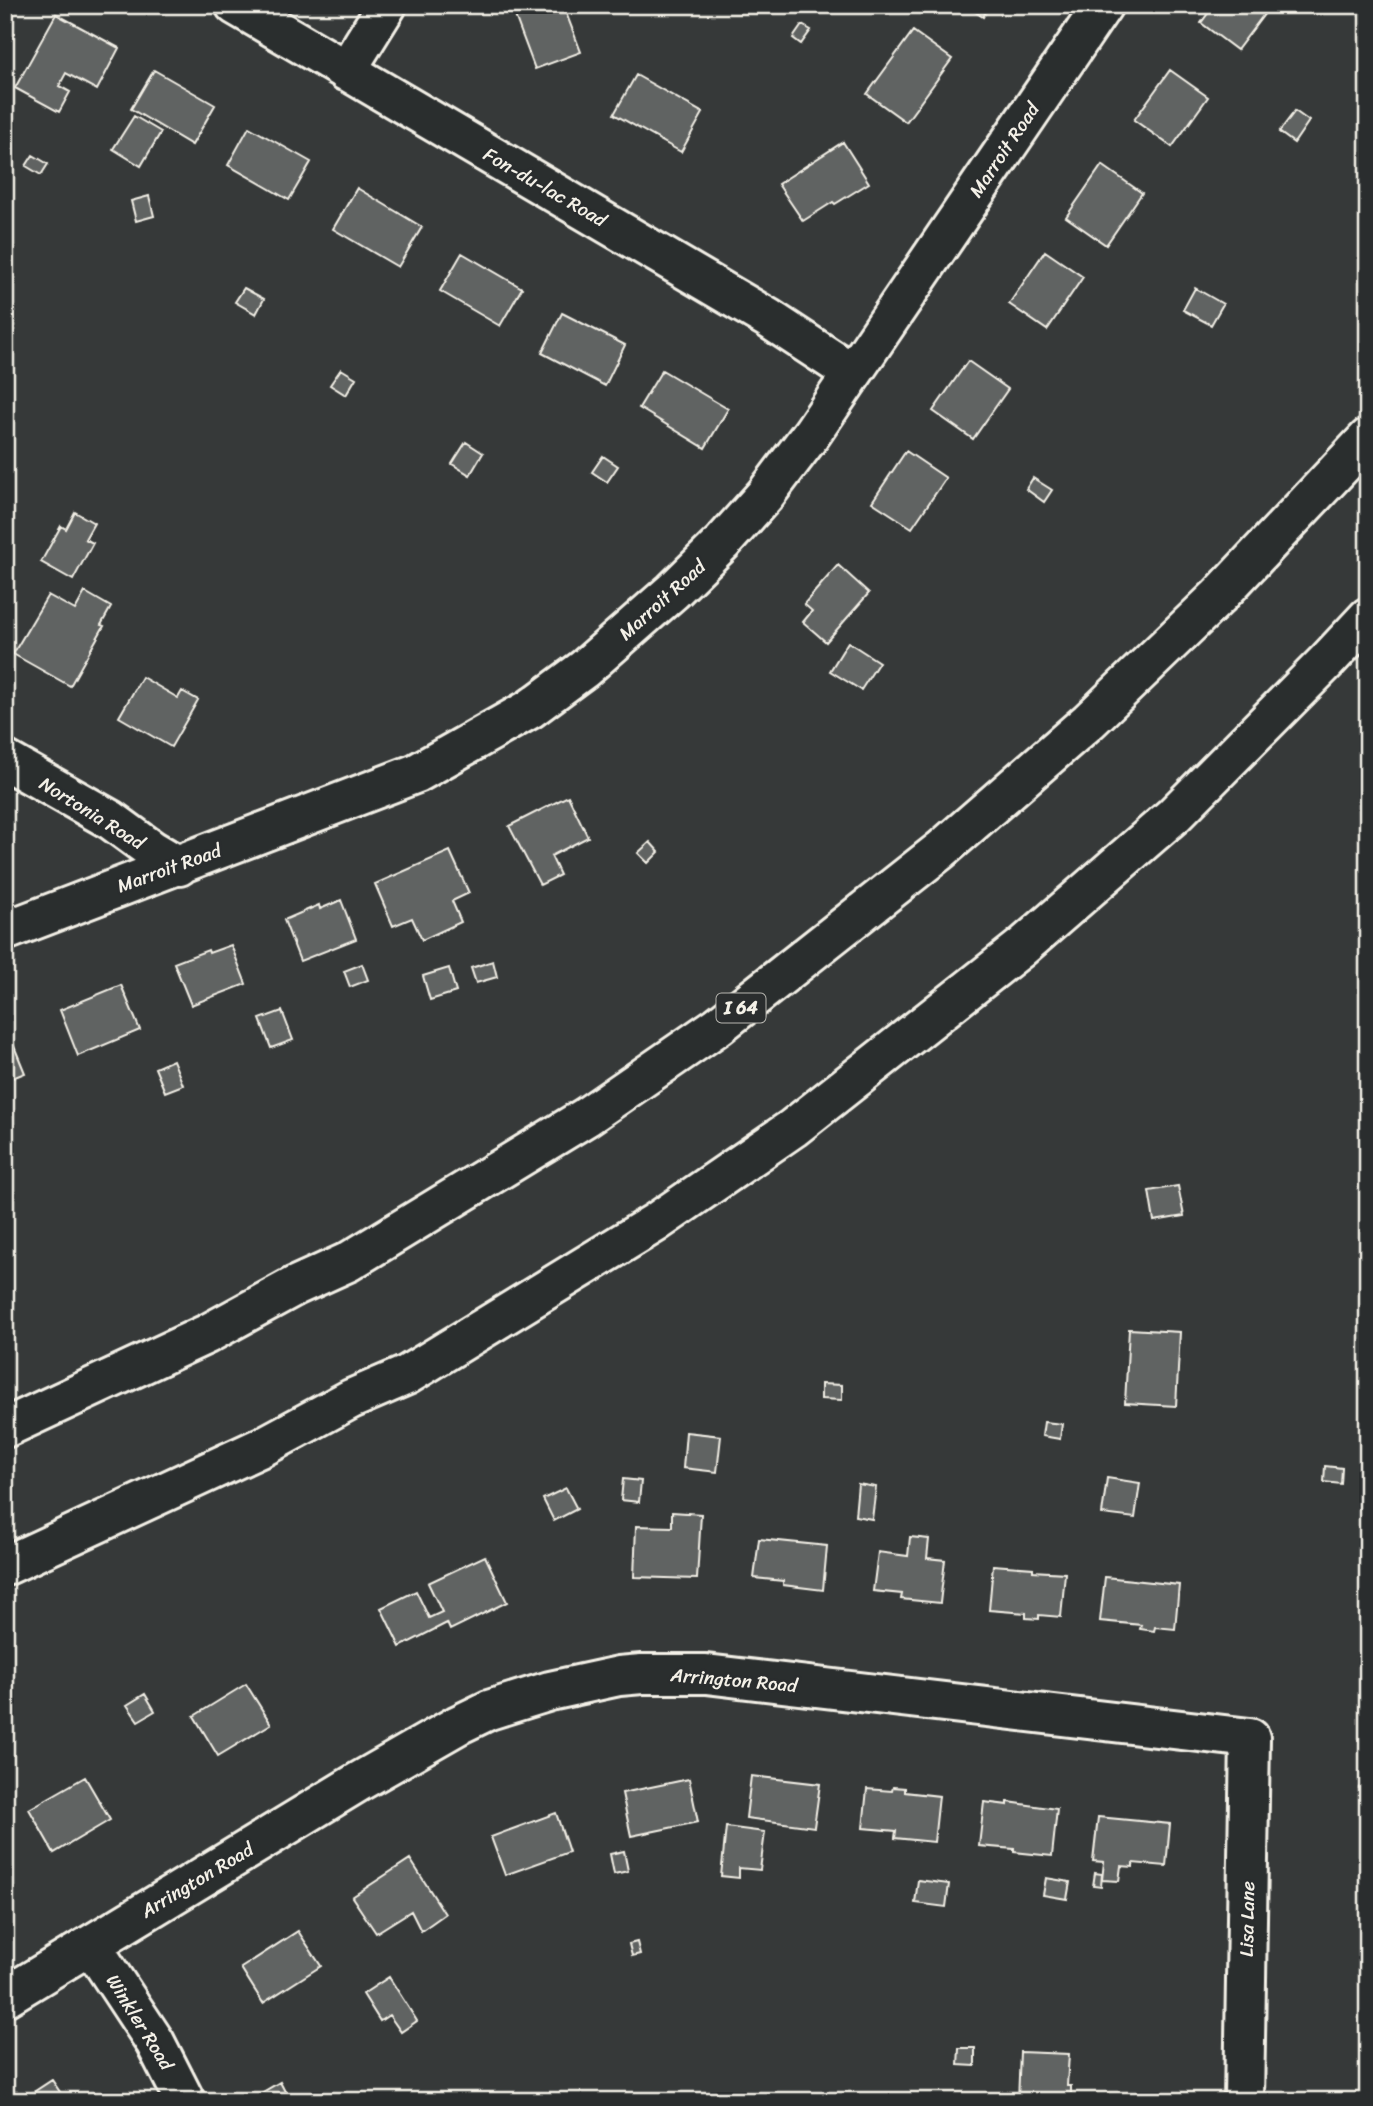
<svg xmlns="http://www.w3.org/2000/svg" width="1373" height="2106" viewBox="0 0 1373 2106" font-family="Sriracha,sans-serif">
<style>
.building{fill:#616362;stroke:#f4f1e8;stroke-width:2}
.lines{fill:none;stroke-linecap:round;stroke-linejoin:round}
.minor-casing{stroke:#f4f1e8;stroke-width:44}
.motorway-casing{stroke:#f4f1e8;stroke-width:44}
.minor{stroke:#2a2d2e;stroke-width:38}
.motorway{stroke:#2a2d2e;stroke-width:38}
.labels{text-anchor:middle;dominant-baseline:central;stroke-width:5;stroke-linejoin:round;paint-order:stroke}
.shield{fill:#2a2d2e;stroke:#b7b6b0;stroke-width:2}
.shield-label{font-size:18px;font-weight:bold;fill:#f4f1e8}
.street-label{font-size:19px;fill:#f4f1e8;stroke:#2a2d2e}
</style>
<rect width="100%" height="100%" fill="#363939"/>
<filter id="ink" filterUnits="userSpaceOnUse"><feTurbulence type="fractalNoise" baseFrequency=".0143" numOctaves="2"/><feDisplacementMap in="SourceGraphic" scale="14" xChannelSelector="R" yChannelSelector="G"/><feConvolveMatrix kernelMatrix="1 2 1 2 8 2 1 2 1" color-interpolation-filters="sRGB"/></filter>
<g filter="url(#ink)">
<!-- building -->
<path class="building" d="M511 5H563L581 52 535 69Z
M965 5H990L983 17Z
M1214 5H1271L1237 50 1201 23Z
M56 14 119 48 97 90 66 73 59 86 70 92 59 112 15 88Z
M802 25 811 30 801 44 793 38Z
M913 31 952 59 906 122 867 94Z
M154 70 215 105 192 145 131 109Z
M1170 70 1208 97 1172 147 1134 120Z
M636 75 703 113 681 152 614 114Z
M1295 111 1309 121 1294 143 1279 132Z
M134 116 161 132 141 166 113 149Z
M249 127 311 162 289 200 228 165Z
M843 142 869 183 835 204 833 202 803 221 778 184Z
M33 155 48 164 41 175 26 166Z
M1102 165 1142 193 1106 245 1066 217Z
M357 188 422 227 398 267 333 229Z
M149 196 154 216 136 221 131 201Z
M1045 251 1083 277 1047 330 1009 304Z
M462 253 522 288 500 326 440 291Z
M244 288 264 299 256 314 235 302Z
M1195 288 1223 304 1211 325 1183 310Z
M562 313 625 345 605 386 542 353Z
M968 361 1008 389 973 439 933 411Z
M341 369 356 378 346 395 330 385Z
M662 370 728 409 705 448 639 408Z
M466 442 483 453 470 475 452 464Z
M906 451 946 478 912 528 872 502Z
M603 456 618 466 607 482 592 472Z
M1033 478 1052 490 1044 502 1026 489Z
M75 512 94 523 85 539 93 543 73 580 41 562 61 526 66 529Z
M838 565 869 593 826 642 803 622 812 611 804 604Z
M85 592 111 607 101 625 104 626 70 686 13 654 48 595 75 610Z
M848 642 879 662 861 690 830 671Z
M142 677 178 698 182 691 198 700 171 747 119 717Z
M568 796 588 837 551 856 560 875 540 885 509 826Z
M650 842 659 852 648 863 638 853Z
M450 851 469 893 452 901 461 922 422 940 412 918 393 926 375 884Z
M341 900 356 939 300 961 284 920 319 905 320 909Z
M231 945 246 984 191 1005 174 963 208 950 209 953Z
M493 961 497 977 476 983 471 968Z
M362 964 368 980 350 987 344 971Z
M449 968 456 992 430 1000 423 976Z
M121 985 140 1030 78 1056 60 1010Z
M282 1011 293 1040 271 1048 260 1019Z
M9 1034 25 1073 5 1081V1036Z
M173 1060 183 1085 165 1092 155 1068Z
M1178 1186 1184 1216 1154 1221 1149 1191Z
M1129 1329 1180 1332 1176 1406 1125 1403Z
M821 1384 842 1385V1400L821 1399Z
M1044 1422 1062 1424 1060 1439 1042 1436Z
M686 1432 721 1436 717 1472 683 1468Z
M1325 1466 1342 1468 1341 1484 1324 1482Z
M1107 1478 1140 1483 1135 1518 1102 1514Z
M623 1479 641 1481 639 1502 621 1500Z
M858 1484 876 1487 872 1519 855 1516Z
M566 1488 577 1509 554 1521 543 1499Z
M672 1512 701 1514 697 1579 634 1577 636 1526 672 1527Z
M910 1537 929 1539 927 1558 945 1560 940 1603 901 1599 902 1594 873 1591 878 1552 908 1556Z
M759 1539 827 1546 823 1590 783 1585V1581L754 1578Z
M485 1556 507 1602 450 1630 447 1623 400 1647 381 1608 416 1591 429 1618 442 1612 428 1583Z
M993 1565 1033 1568V1571L1065 1573 1061 1617 1039 1615V1619L1026 1618V1613L989 1610Z
M1105 1577 1179 1585 1175 1629 1155 1627 1154 1631 1140 1629 1141 1625 1100 1621Z
M246 1684 271 1724 218 1756 194 1716Z
M145 1694 155 1711 138 1721 127 1705Z
M751 1776 820 1784 814 1827 746 1818Z
M85 1777 110 1820 54 1853 29 1809Z
M1366 1777 1368 1778V1793L1359 1788Z
M689 1779 698 1822 631 1836 622 1793Z
M893 1787 905 1788V1792L939 1796 934 1842 895 1838 896 1831 863 1828 867 1789 892 1791Z
M984 1802 1008 1805V1802L1057 1809 1052 1856 1014 1852V1849L979 1846Z
M556 1813 569 1852 505 1875 491 1837Z
M1098 1817 1170 1824 1166 1866 1133 1863V1867L1121 1866 1119 1881 1102 1880 1104 1862 1093 1861Z
M726 1827 765 1832 760 1870 739 1868V1878L721 1876Z
M624 1851 628 1871 614 1874 610 1854Z
M410 1859 445 1914 421 1931 411 1911 376 1933 352 1897Z
M1095 1873 1102 1874 1101 1887 1093 1886Z
M1046 1878 1070 1882 1067 1899 1043 1895Z
M918 1880 949 1884 946 1907 915 1903Z
M298 1931 321 1966 263 2003 241 1968Z
M637 1942 640 1954 632 1956 629 1944Z
M389 1977 417 2021 401 2032 389 2015 380 2021 363 1994Z
M1367 1983H1368V2047H1363Z
M959 2048H975V2066L958 2065Z
M1020 2052 1069 2054 1067 2086H1071V2101H1018Z
M52 2080 66 2101H20Z
M280 2082 290 2101H261L258 2095Z"/>
<g class="lines">
<!-- minor casing -->
<g class="minor-casing">
<path id="minor" d="M235 5 768 318 852 373
M346 71 387 5
M5 760 111 820 152 850 179 866
M5 931 417 773 530 709 584 669 673 591 722 543 765 495 812 433 1103 5
M91 1945 155 2042 185 2101
M5 1997 360 1781 458 1725 489 1710 550 1691 619 1676 642 1674H706L1250 1738 1244 2101"/>
</g>
<!-- motorway casing -->
<g class="motorway-casing">
<path id="motorway" d="M5 1428 207 1334 295 1286 348 1262 586 1117 718 1026 941 850 1089 721 1219 596 1368 438
M5 1566 264 1446 351 1399 407 1375 655 1223 793 1128 1021 948 1174 815 1326 662 1368 617"/>
</g>
<!-- minor -->
<use href="#minor" class="minor"/>
<!-- motorway -->
<use href="#motorway" class="motorway"/>
</g>
</g>
<g class="labels">
<!-- shield labels -->
<rect class="shield" x="716.5" y="993.5" width="49" height="29" rx="5"/>
<g class="shield-label">
<text x="741" y="1008">I 64</text>
</g>
<!-- street labels -->
<g class="street-label">
<text transform="translate(1004 150) rotate(-56)">Marroit Road</text>
<text transform="translate(545 187) rotate(30)">Fon-du-lac Road</text>
<text transform="translate(662 600) rotate(-42)">Marroit Road</text>
<text transform="translate(92 813) rotate(32)">Nortonia Road</text>
<text transform="translate(169 868) rotate(-20)">Marroit Road</text>
<text transform="translate(734 1680) rotate(5)">Arrington Road</text>
<text transform="translate(197 1880) rotate(-31)">Arrington Road</text>
<text transform="translate(1247 1919) rotate(-89)">Lisa Lane</text>
<text transform="translate(140 2022) rotate(58)">Winkler Road</text>
</g>
</g>
<!-- margin -->
<rect width="1373" height="2106" fill="none" stroke="#2a2d2e" stroke-width="28"/>
<rect x="14" y="14" width="1345" height="2078" fill="none" stroke="#f4f1e8" stroke-width="2.5" filter="url(#ink)"/>
</svg>
